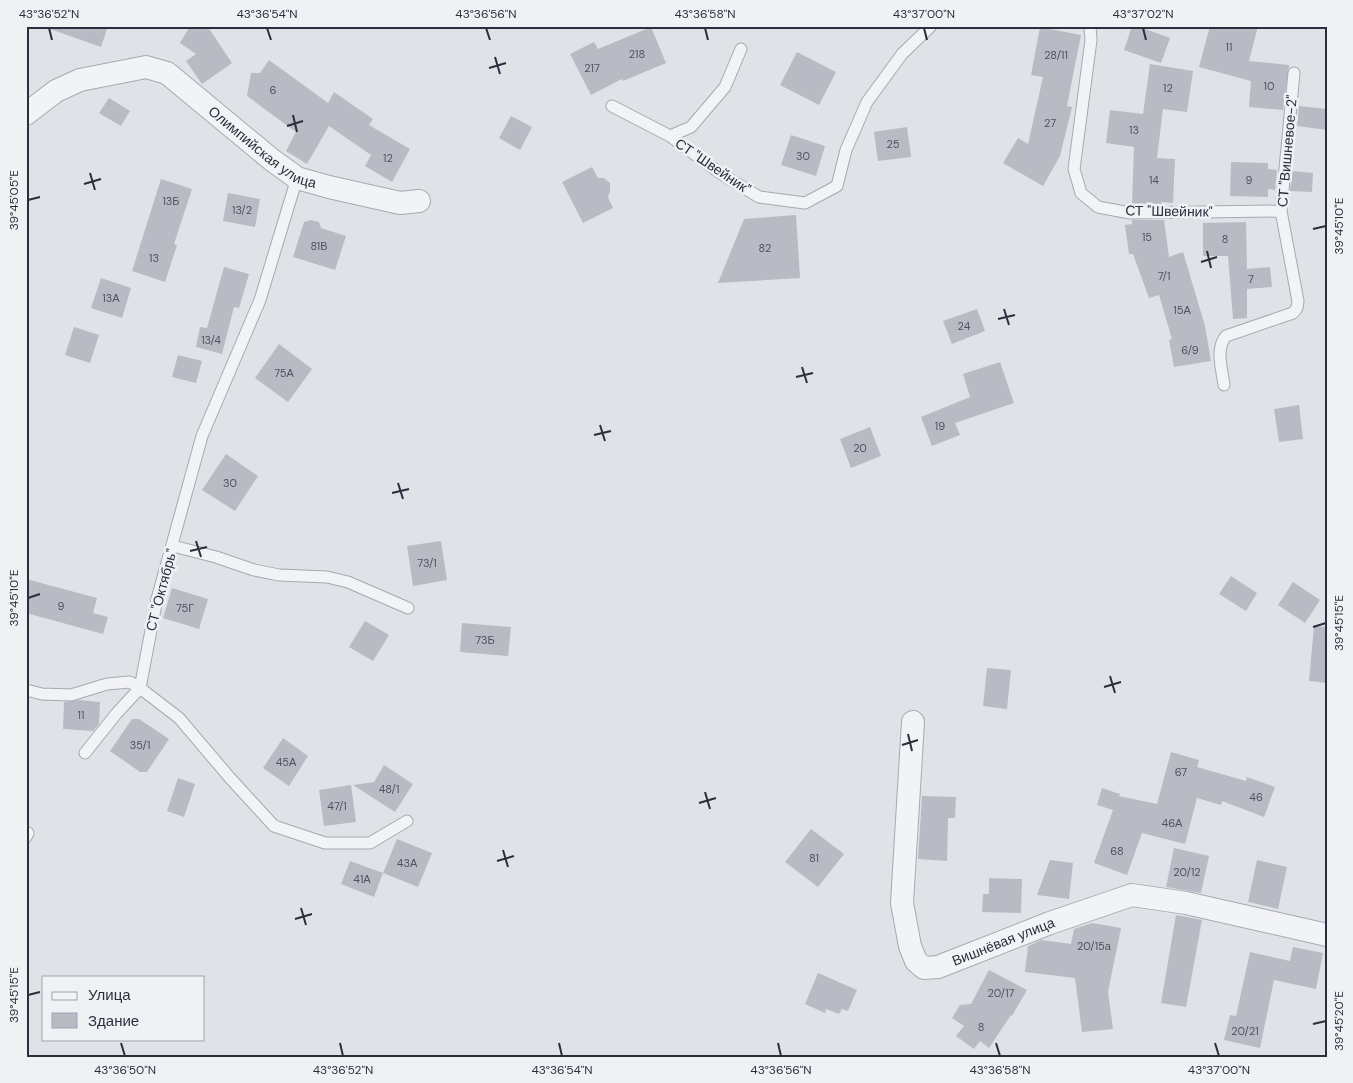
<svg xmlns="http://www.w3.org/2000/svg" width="1353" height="1083" viewBox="0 0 1353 1083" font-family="'DM Sans',sans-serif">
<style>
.building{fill:#b8bbc4}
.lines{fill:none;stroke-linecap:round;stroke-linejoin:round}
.service-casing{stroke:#a6a9b1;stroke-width:13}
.minor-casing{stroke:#a6a9b1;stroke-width:24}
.service{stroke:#f2f3f6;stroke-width:11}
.minor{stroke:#f2f3f6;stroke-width:22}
.ticks{fill:none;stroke:#2a2f3d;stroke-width:2}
.labels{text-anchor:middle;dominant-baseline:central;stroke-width:5;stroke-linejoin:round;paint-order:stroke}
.number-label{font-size:11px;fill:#4e525f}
.street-label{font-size:14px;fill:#2a2f3d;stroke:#eff1f5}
.neatline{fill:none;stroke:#2a2f3d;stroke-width:2}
.ticks-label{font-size:12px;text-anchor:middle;fill:#2a2f3d}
</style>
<rect width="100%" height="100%" fill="#e0e2e7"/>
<!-- building -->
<path class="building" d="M50 26H108L101 47 50 29Z
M190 26H204L210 30 232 63 202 84 186 61 196 54 180 43Z
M1132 26H1137L1170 38 1161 63 1124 50Z
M1210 26H1258L1249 61 1289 65 1283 110 1249 107 1251 81 1199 67Z
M651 27 666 63 623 81 622 79 591 95 570 54 594 42 598 49Z
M1040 27 1081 35 1067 106 1072 107 1060 156 1043 186 1003 163 1018 138 1028 144 1043 77 1031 75Z
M797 52 836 72 819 105 780 85Z
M269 60 328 103 334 92 373 119 369 125 410 149 392 182 365 166 371 155 329 126 307 164 286 151 296 132 247 96 251 73H260Z
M1150 64 1193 71 1187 112 1163 109 1157 158 1175 159 1173 203 1161 202 1162 205H1132L1134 147 1106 143 1110 110 1143 114Z
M109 98 130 111 121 126 99 113Z
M1299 106 1327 109V130L1297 126Z
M511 116 532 127 520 150 499 138Z
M907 127 911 157 878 161 874 132Z
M791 135 825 146 816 176 781 165Z
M1231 162 1268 163V169L1277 170 1275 190 1268 189V197L1230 196Z
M592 167 598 178H604L610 183V191L608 197 613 208 583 223 562 182Z
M1292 171 1313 173 1312 192 1290 191Z
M161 179 192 189 174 244 177 245 165 282 132 271Z
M228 193 260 199 255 227 223 221Z
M796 215 800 278 718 283 744 219Z
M311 220 319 222 321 228 346 236 335 270 293 257 304 222Z
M1132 220H1164L1169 257 1183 252 1205 326 1211 361 1174 367 1169 340 1172 339 1159 295 1149 298 1133 254H1129L1125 225 1132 224Z
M1246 222 1247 269 1270 267 1272 287 1247 289V318L1233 319 1228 256H1203V223Z
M224 267 249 274 239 308 234 307 222 354 196 347 200 327 207 328Z
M101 278 131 288 122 318 91 308Z
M977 309 985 331 952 344 943 321Z
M74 327 99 335 90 363 65 355Z
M279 344 312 369 288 402 255 378Z
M178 355 202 361 196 383 172 377Z
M1000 362 1014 403 955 423 960 435 932 446 921 417 970 397 963 374Z
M1299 405 1303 439 1279 442 1274 409Z
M870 427 881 456 851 468 840 439Z
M226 454 258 476 235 511 202 490Z
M441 541 447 580 413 586 407 546Z
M1231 576 1257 593 1246 611 1219 594Z
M26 579 97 598 93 613 108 617 103 634 26 613Z
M1293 582 1320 600 1305 623 1278 605Z
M172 588 208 599 199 629 163 618Z
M365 621 389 635 373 661 349 647Z
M462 623 511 627 508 656 460 652Z
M1314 626 1327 627V683L1309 681Z
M987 668 1011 670 1007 709 983 706Z
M79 700 100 702 99 724 93 731 63 729 64 702Z
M132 719H139L169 739 147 772H140L110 751Z
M283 738 308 756 289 786 263 768Z
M1171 752 1199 760 1197 767 1246 781 1247 777 1275 787 1264 817 1222 801 1221 805 1197 798 1185 844 1142 833 1127 875 1094 863 1113 810 1097 805 1102 788 1120 794 1119 796 1157 804Z
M384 765 413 784 395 812 353 785 374 782Z
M178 778 195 784 184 817 167 811Z
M351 785 356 822 324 826 319 790Z
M922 796 956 797 955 818H948L947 861 918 859Z
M811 829 844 854 818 887 785 862Z
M397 839 432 853 418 887 383 873Z
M1174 848 1209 856 1201 893 1166 887Z
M1050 860 1073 863 1069 899 1037 895Z
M1257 860 1287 867 1278 909 1248 902Z
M350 861 383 873 374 897 341 884Z
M989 878 1022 879 1021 913 982 912 983 894H989Z
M1176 915 1202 920 1186 1007 1161 1003Z
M1092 923 1121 928 1108 992 1113 1029 1082 1032 1075 978 1025 972 1028 946 1041 940 1071 944 1074 929Z
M1293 947 1323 953 1316 989 1274 980 1260 1048 1224 1040 1230 1015 1236 1016 1250 952 1290 961Z
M989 970 1027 990 1012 1016 1011 1015 989 1048 980 1041 974 1049 956 1036 964 1026 952 1018 960 1005 971 1004Z
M818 973 857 990 848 1011 842 1009 839 1014 826 1009 825 1013 805 1004Z"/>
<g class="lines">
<!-- service casing -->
<g class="service-casing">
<path id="service" d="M1090 26 1091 40 1074 169 1081 193 1098 207 1130 213 1281 211
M612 106 670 136 720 173 759 197 805 203 837 186 846 150 867 102 902 54 931 26
M670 136 691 127 725 87 741 49
M297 178 260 300 202 436 157 599 140 688 179 718 230 778 274 826 325 843H370L407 821
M1224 385C1222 369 1215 349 1226 336L1293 313 1297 308 1298 301 1281 211 1294 73
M173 546 216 557 254 570 279 575 327 577 348 582 408 608
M26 690 42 694 71 695 107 684 130 682 140 688 116 714 85 753
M26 837 28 833"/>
</g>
<!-- minor casing -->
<g class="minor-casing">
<g id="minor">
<path id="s1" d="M26 114 56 91 80 80 146 67 167 73 272 160 297 178 329 187 400 203 419 201"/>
<path id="s2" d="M913 722 902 903 910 946 916 961 924 968 938 967 1050 923 1132 895 1186 903 1327 935"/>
</g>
</g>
<!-- service -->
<use href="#service" class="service"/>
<!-- minor -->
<use href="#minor" class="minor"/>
</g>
<!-- ticks -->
<path class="ticks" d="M49 28 52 40M267 28 271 40M486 28 490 40M705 28 708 40M924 28 927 40M1143 28 1146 40M495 57 500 74M489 68 506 63M293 115 297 132M287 126 303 121M90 173 95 190M84 184 101 179M28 200 40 197M1313 229 1326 226M1207 251 1211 268M1201 262 1217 257M1004 309 1009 325M998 319 1015 315M802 367 807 383M796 377 813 373M600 425 605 441M594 435 611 431M398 483 403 499M392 493 409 489M196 541 201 557M190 551 207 547M28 598 40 594M1313 627 1326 623M1110 676 1115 693M1104 687 1121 682M908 734 912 751M902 745 918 740M705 792 710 809M699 803 716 798M503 850 508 867M497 861 514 856M301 908 306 925M295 919 312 914M28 995 40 992M1313 1024 1326 1021M121 1043 125 1056M340 1043 343 1056M559 1043 562 1056M778 1043 781 1056M996 1043 1000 1056M1215 1043 1219 1056"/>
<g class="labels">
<!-- number labels -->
<g class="number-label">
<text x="1229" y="47">11</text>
<text x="637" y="54">218</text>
<text x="1056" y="55">28/11</text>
<text x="592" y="68">217</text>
<text x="1269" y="86">10</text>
<text x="1168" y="88">12</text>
<text x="273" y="90">6</text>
<text x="1050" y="123">27</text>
<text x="1134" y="130">13</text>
<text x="893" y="144">25</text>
<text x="803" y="156">30</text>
<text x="388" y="158">12</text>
<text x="1154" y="180">14</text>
<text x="1249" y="180">9</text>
<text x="171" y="201">13Б</text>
<text x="242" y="210">13/2</text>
<text x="1147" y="237">15</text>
<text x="1225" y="239">8</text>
<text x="319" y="246">81В</text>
<text x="765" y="248">82</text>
<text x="154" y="258">13</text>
<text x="1164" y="276">7/1</text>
<text x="1251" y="279">7</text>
<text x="111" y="298">13А</text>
<text x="1182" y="310">15А</text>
<text x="964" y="326">24</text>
<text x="211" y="340">13/4</text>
<text x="1190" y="350">6/9</text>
<text x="284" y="373">75А</text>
<text x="940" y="426">19</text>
<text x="860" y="448">20</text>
<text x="230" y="483">30</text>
<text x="427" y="563">73/1</text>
<text x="61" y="606">9</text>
<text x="185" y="608">75Г</text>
<text x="485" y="640">73Б</text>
<text x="81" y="715">11</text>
<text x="140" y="745">35/1</text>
<text x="286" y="762">45А</text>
<text x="1181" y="772">67</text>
<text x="389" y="789">48/1</text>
<text x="1256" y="797">46</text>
<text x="337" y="806">47/1</text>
<text x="1172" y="823">46А</text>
<text x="1117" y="851">68</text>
<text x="814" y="858">81</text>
<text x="407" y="863">43А</text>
<text x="1187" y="872">20/12</text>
<text x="362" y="879">41А</text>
<text x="1094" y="946">20/15а</text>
<text x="1001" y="993">20/17</text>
<text x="981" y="1027">8</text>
<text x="1245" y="1031">20/21</text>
</g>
<!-- street labels -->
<g class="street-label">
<text stroke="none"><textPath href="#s1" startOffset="275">Олимпийская улица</textPath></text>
<text transform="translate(1287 151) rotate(-85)">СТ "Вишневое-2"</text>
<text transform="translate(713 166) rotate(34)">СТ "Швейник"</text>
<text transform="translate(1169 211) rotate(1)">СТ "Швейник"</text>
<text transform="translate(161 590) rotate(-75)">СТ "Октябрь"</text>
<text stroke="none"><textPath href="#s2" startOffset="336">Вишнёвая улица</textPath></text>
</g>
</g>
<!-- border -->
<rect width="1353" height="1083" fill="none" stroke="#eff1f5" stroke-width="55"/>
<!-- legend -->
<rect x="42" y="976" width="162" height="65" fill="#eff1f5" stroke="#a0a3ab"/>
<rect x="52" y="992" width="25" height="8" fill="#f2f3f6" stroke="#a0a3ab"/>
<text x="88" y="1000" font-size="15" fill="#2a2f3d">Улица</text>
<rect x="52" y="1013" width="25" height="15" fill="#b8bbc4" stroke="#a0a3ab"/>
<text x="88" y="1026" font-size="15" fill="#2a2f3d">Здание</text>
<rect x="28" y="28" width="1298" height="1028" class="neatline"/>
<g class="ticks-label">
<text x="49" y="18">43°36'52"N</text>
<text x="267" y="18">43°36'54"N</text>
<text x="486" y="18">43°36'56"N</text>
<text x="705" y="18">43°36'58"N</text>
<text x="924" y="18">43°37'00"N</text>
<text x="1143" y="18">43°37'02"N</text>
<text transform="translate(14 200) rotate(-90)" y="4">39°45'05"E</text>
<text transform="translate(1339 226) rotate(-90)" y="4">39°45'10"E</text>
<text transform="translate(14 598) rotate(-90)" y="4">39°45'10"E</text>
<text transform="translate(1339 623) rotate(-90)" y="4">39°45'15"E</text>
<text transform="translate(14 995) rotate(-90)" y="4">39°45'15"E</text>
<text transform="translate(1339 1021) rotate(-90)" y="4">39°45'20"E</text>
<text x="125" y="1074">43°36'50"N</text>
<text x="343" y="1074">43°36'52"N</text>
<text x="562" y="1074">43°36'54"N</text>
<text x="781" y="1074">43°36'56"N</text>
<text x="1000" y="1074">43°36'58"N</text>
<text x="1219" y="1074">43°37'00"N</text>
</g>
</svg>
